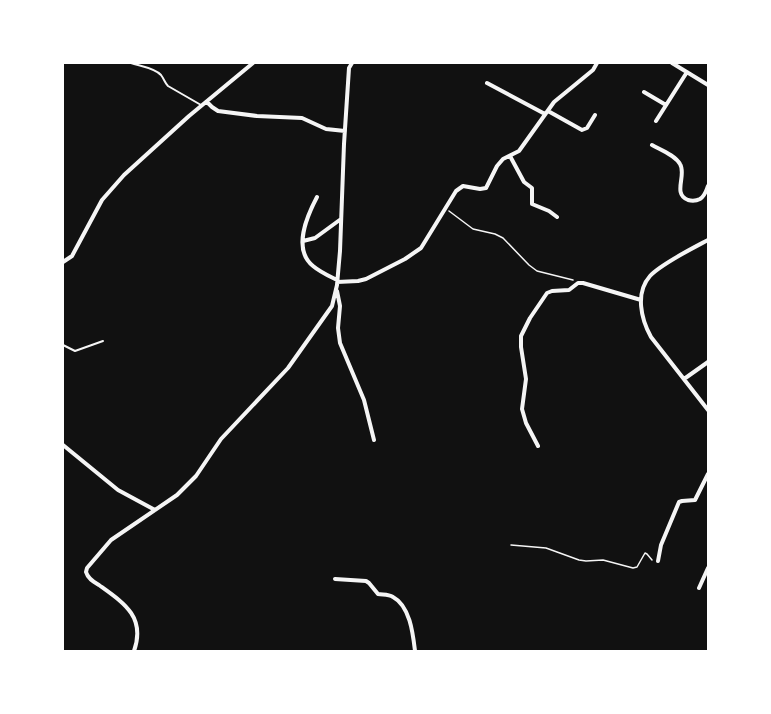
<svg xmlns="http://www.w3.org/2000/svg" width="771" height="714" viewBox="0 0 771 714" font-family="'Sofia Sans Condensed',sans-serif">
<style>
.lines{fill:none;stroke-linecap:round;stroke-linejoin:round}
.path{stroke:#f5f5f5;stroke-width:1.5}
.service{stroke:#f5f5f5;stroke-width:2}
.minor{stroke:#f5f5f5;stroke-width:4}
</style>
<rect width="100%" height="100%" fill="#111"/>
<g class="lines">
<!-- path -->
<path class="path" d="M449 211 473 229 495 234 503 238 529 265 537 271 573 280
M511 545 546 548 579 560 586 561 603 560 633 568 637 567 645 553 647 554 652 560"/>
<!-- service -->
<path class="service" d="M131 63C140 66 155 68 161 75 164 79 165 83 168 86L201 105
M63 345 75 351 103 341"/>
<!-- minor -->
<path class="minor" d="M672 63 708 85
M487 83 545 114
M644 92 666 105
M207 102 212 107 218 111 257 116 302 118 326 129 345 131
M548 111 582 130 587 128 595 115
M656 121 687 72
M652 145C661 150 675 155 680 164 687 175 672 194 688 200 692 201 696 201 700 199 705 196 706 191 708 186
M510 156 524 182 532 188V204L549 211 557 217
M317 197C307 216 292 249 313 266 320 272 329 276 337 280
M708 240C693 248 661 264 650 276 635 293 641 319 651 337L708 410
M303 241 315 238 341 219
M63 262 72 256 102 200 124 175 189 116 253 63
M337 282 358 281 366 279 405 259 421 248 456 191 463 186 480 189 486 188 497 166 503 159 519 151 554 102 593 70 597 63
M337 291 340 306 338 328 340 343 364 400 374 440
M684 379 708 362
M63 445 118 490 155 510
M538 446 526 423 522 409 526 379 521 347V336L530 318 547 293 552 291 569 290 578 283H583L641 300
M658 561 661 545 679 502 682 501 695 500 708 474
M335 579 366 581 369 583 378 594C383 595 388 594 393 597 410 606 413 634 415 651
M699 588 708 568
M134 651C146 617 124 603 99 585 94 582 88 579 86 572L87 568 111 540 177 495 196 476 221 439 288 368 332 306 337 285 340 251 344 144 349 68 352 63"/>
</g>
<!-- border -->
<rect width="771" height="714" fill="none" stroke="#ffffff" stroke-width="128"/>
</svg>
